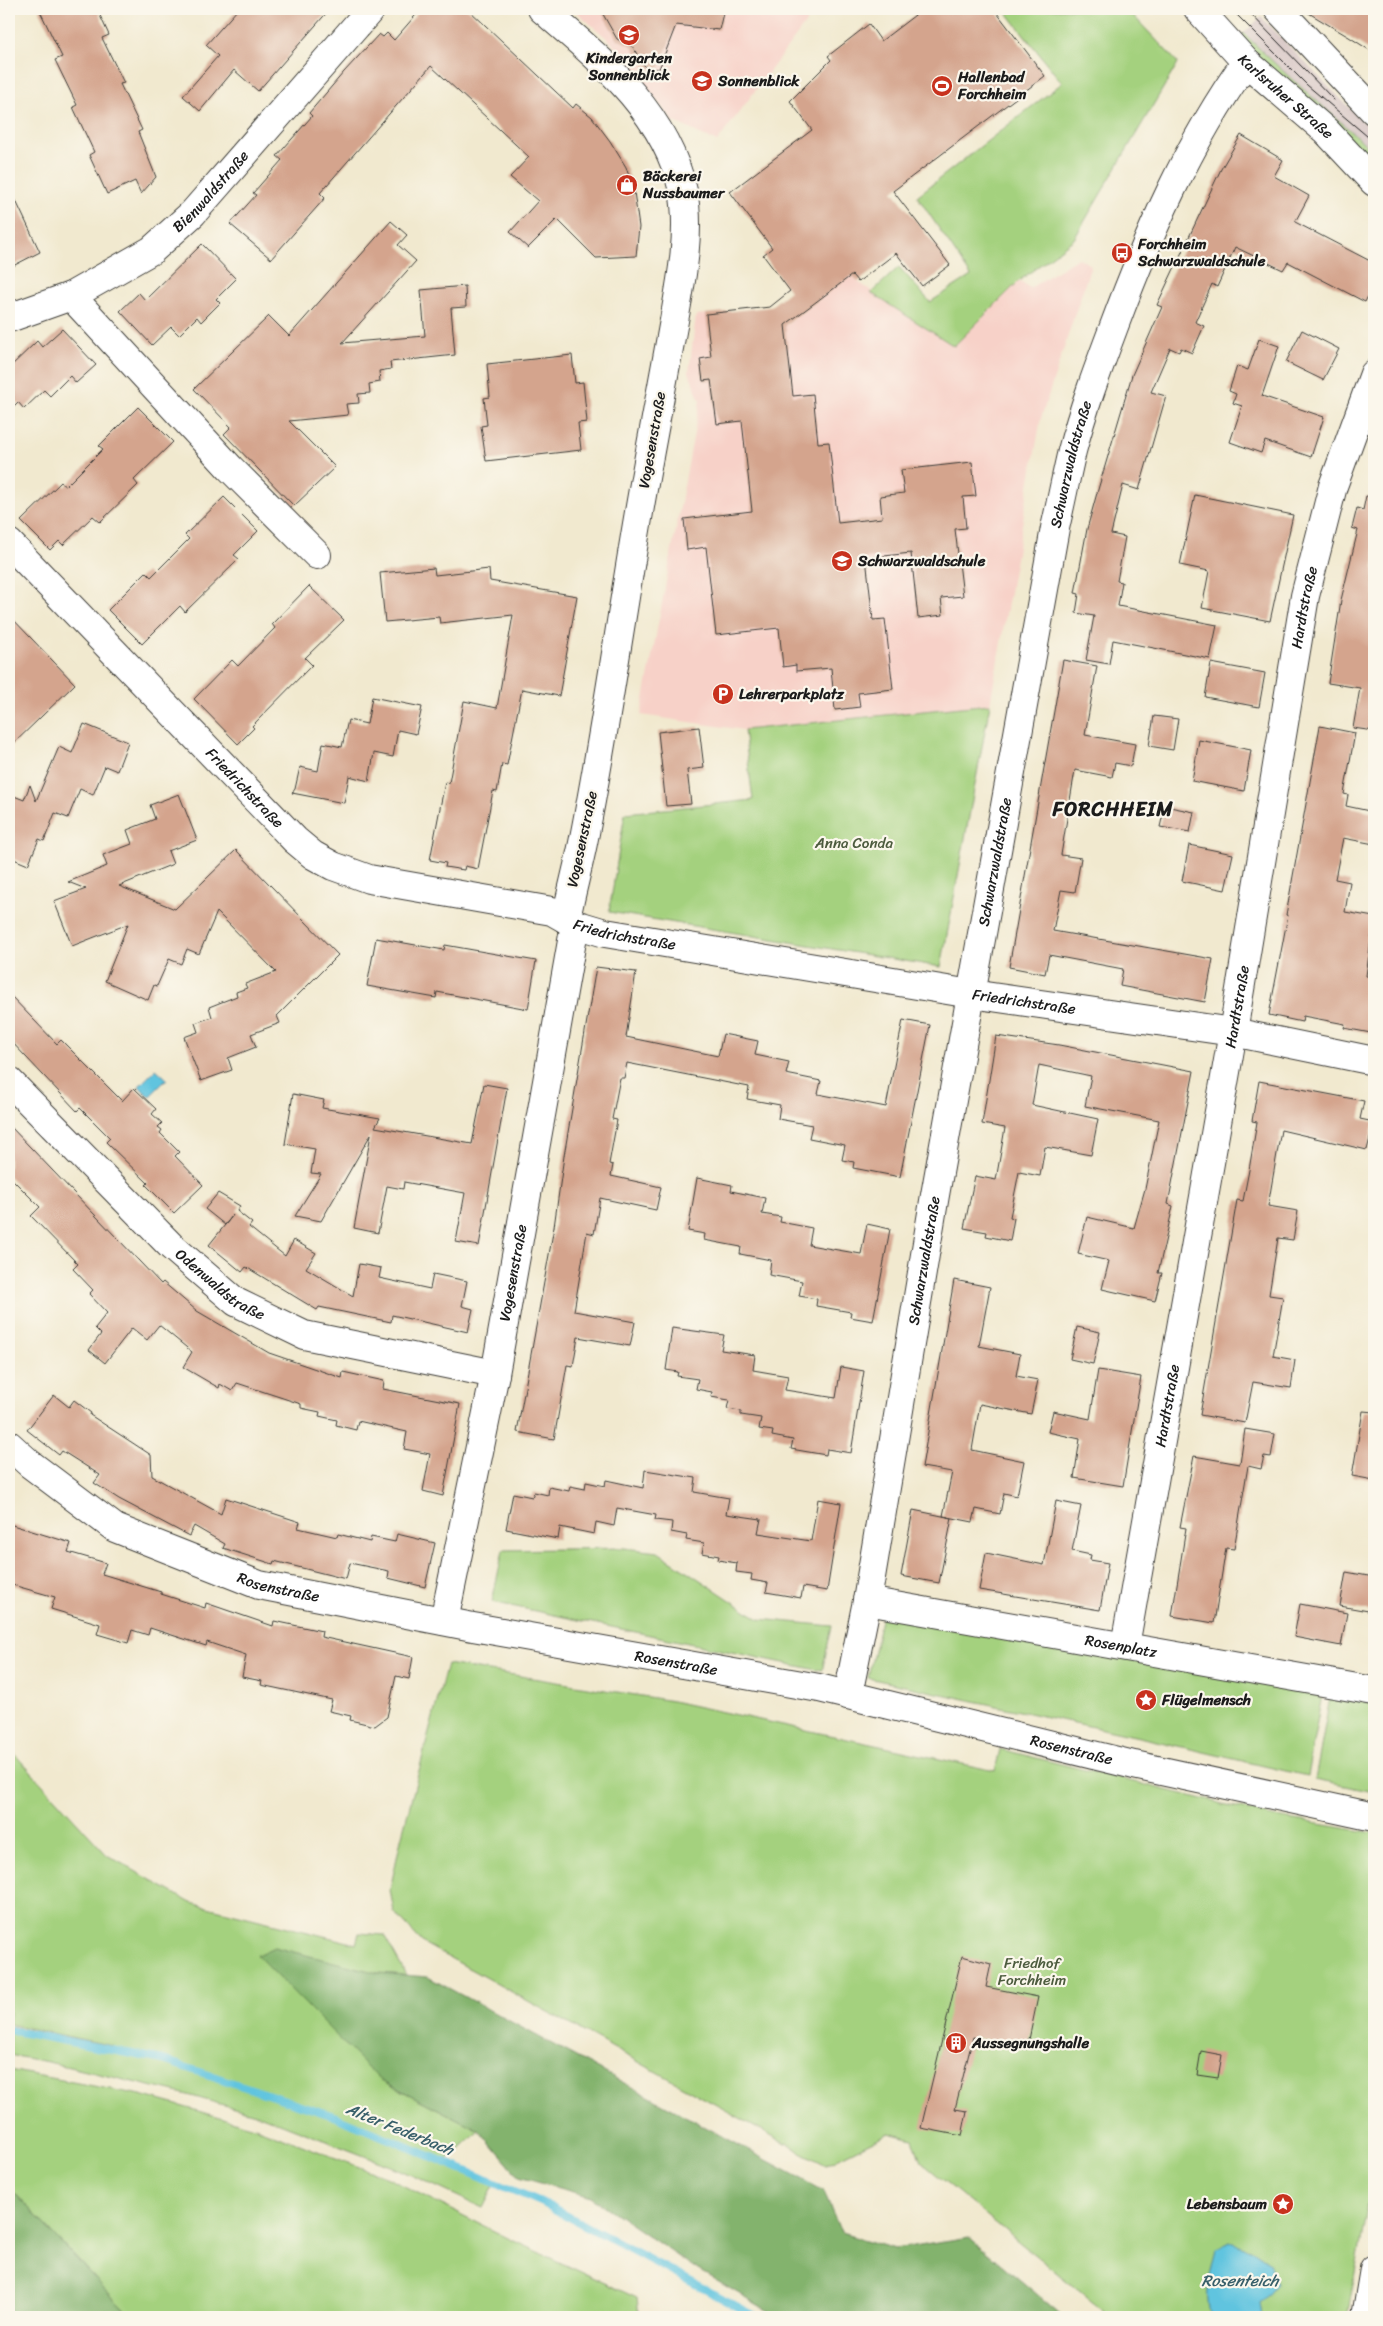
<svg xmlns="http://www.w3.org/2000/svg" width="1383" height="2326" viewBox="0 0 1383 2326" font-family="Sriracha,sans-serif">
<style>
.built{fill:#f7d1c8}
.industrial{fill:#d2bfc0}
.green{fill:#a4d17e;stroke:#60764d}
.forest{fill:#83b36d;stroke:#506844}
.water{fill:#61c4df;stroke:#3e707e}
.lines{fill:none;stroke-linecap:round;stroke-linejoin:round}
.stream{stroke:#61c4df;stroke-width:8}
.building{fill:#d4a48d}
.minor-casing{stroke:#3c3b37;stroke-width:30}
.tertiary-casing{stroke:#3c3b37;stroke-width:30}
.minor{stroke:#fff;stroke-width:28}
.tertiary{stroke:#fff;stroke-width:28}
.tram{stroke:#1c1c1c;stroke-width:1}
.labels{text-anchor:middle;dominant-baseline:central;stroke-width:4.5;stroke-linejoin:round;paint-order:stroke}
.poi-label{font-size:15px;font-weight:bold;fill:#1c1c1c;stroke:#fbf7ec;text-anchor:start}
.street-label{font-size:15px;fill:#1c1c1c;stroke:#fbf7ec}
.park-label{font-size:15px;fill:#4c5b3e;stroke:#fbf7ec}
.water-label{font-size:16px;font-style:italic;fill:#385f6a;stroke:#fbf7ec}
.district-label{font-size:20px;font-weight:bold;letter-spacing:1px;fill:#1c1c1c;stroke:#fbf7ec}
</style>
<rect width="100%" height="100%" fill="#fbf7ec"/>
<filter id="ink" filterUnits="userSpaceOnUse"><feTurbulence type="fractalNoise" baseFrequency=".02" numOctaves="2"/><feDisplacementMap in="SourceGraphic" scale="10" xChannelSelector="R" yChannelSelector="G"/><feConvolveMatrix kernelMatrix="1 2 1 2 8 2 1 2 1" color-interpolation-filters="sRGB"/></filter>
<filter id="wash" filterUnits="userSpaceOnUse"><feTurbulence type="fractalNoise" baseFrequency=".0096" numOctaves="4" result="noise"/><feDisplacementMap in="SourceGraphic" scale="20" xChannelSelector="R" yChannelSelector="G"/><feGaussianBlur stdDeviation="1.12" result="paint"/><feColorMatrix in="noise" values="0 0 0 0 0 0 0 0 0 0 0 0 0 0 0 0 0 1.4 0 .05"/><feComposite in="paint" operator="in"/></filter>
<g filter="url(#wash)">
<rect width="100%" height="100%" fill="#f1e9cf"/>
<!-- built -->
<path class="built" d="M573 9H816L717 142 673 121 610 41Z
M1078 258 1091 265 1041 418 990 704 744 730 641 715 700 401 689 372 696 315 783 306 786 325 852 275 858 282 954 346 1019 281 1030 288Z"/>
<!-- industrial -->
<path class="industrial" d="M1261 17 1374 133V152L1272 62 1244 33Z"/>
<!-- green -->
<path class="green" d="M1004 9H1127L1178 63 1074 239 1019 281 954 346 871 293 899 267 930 302 971 276 917 196 1062 83Z
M1244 33C1284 75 1331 112 1374 152V166L1237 39Z
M990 704 941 967 609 912 625 813 753 800 744 730Z
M624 1548 658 1552 759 1619 832 1626 822 1671 492 1602 503 1550Z
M882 1615 1323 1690 1307 1776 1139 1737 868 1678Z
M447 1664 672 1701 995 1771 1000 1749 1276 1817 1374 1833V2170L1347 2317H1111L921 2162 913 2139 889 2133 825 2165 423 1943 394 1912 390 1890 401 1839Z
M1330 1697 1374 1704V1792L1315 1780Z
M9 1748 107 1855 191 1903 356 1944 359 1933 384 1935 406 1975 378 1973 379 2079 479 2130 444 2162 496 2182 483 2208 398 2169 259 2115 188 2095 48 2062 9 2055V2026L113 2046 9 2024Z
M9 2070 141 2095 255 2127 388 2178 514 2241 637 2298 639 2317H131L9 2187Z"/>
<!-- forest -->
<path class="forest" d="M274 1947 378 1973 428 1977 824 2191 841 2233 895 2249 969 2237 1064 2317H779L698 2270 591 2197 519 2177 479 2130 379 2079 257 1955Z
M9 2187 131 2317H9Z"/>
<!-- water -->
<path class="water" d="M156 1069 167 1079 149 1097 139 1086Z
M1230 2242 1250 2249 1270 2263 1277 2285 1260 2304 1262 2317H1211C1204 2294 1209 2273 1215 2250Z"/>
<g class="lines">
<!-- stream -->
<path class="stream" d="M9 2030 163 2060 331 2115 541 2202 757 2317"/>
</g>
<g id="blocks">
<!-- building -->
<path class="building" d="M39 9H97L109 35 102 38 124 83 120 84 142 130 138 132 156 177 141 194 135 181 107 194 89 155 94 152 73 107 77 105 55 60 62 57Z
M238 9H330L258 91 234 70 200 111 183 96 218 56 206 45Z
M421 9H468L573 108 576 104 592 117 610 141 626 167 634 192 639 227 636 256 596 258 557 219 528 248 510 232 538 201 510 177 529 157 431 66 320 193 325 198 271 259 230 224 256 195 253 193 282 160 277 156 312 116 309 113 344 72 379 34 383 37 387 33 394 40Z
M600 9H724L719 30 676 25 659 69 646 68 632 46 617 39Z
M923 9H994L1045 76 893 191 950 265 922 286 896 253 858 282 852 275 785 325 793 396 813 394 818 443 829 442 838 523 882 518 880 496 904 493 901 470 972 462 976 496 963 497 966 528 955 529 963 596 941 598 943 615 918 618 911 553 866 558 873 620 885 619 893 689 858 693 860 707 835 710 831 668 796 671V665L783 667 779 628 716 635 706 547 687 550 684 519 752 511 742 421 717 424 711 380 703 381 700 359 711 357 706 314 770 307 790 291 763 255 772 248 730 192 812 130 790 101 831 60 828 56 869 24 881 41Z
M1302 9H1374V53L1349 37Z
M1241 135 1283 160 1274 176 1309 196 1295 222 1374 263V284L1365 302 1288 262 1283 270 1235 247 1217 287 1212 284 1195 322 1204 326 1192 353 1181 348 1179 352 1170 348 1151 392 1166 396 1139 490 1123 485 1111 534 1125 537 1117 581 1122 582 1118 606 1217 625 1210 659 1113 640 1109 664 1086 660 1094 616 1076 613 1079 594 1075 593 1087 529 1097 493 1132 375 1162 307 1157 305 1221 169Z
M9 186 40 252 9 268Z
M391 221 407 235 398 245 416 261 342 343 425 336 421 290 465 286 466 307 451 308 455 355 390 362 391 369 379 371 380 382 369 384 370 393 358 394 359 403 346 404 348 415 289 421 335 467 294 506 224 434 231 427 194 389 269 316 289 336Z
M202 244 236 279 216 299 220 303 201 322 197 317 179 335 171 327 152 345 120 311 139 293 145 300Z
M62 329 96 365 76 383 70 376 50 396 44 390 24 409 18 402 9 411V368L37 341 42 347Z
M1302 330 1339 349 1323 380 1286 362Z
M1259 339 1279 346 1262 396 1324 417 1311 457 1265 441 1261 453 1230 442 1242 406 1233 403 1236 394 1229 391 1237 366 1248 370Z
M572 355 575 383 583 382 587 422 578 423 581 450 486 461 481 426 487 425 484 398 490 397 487 364Z
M138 407 173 442 134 480 138 485 100 522 93 516 63 545 59 541 50 550 21 521 61 482 65 487 103 449 99 446Z
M1195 495 1293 515 1270 621 1202 608 1209 571 1180 565Z
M1366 496 1374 497V616L1369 653 1373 654 1371 669 1374 670V731L1353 728 1360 688 1328 683 1341 600 1358 530 1352 528 1357 508 1363 510Z
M224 497 258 531 234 555 239 559 185 612 180 606 142 644 108 610 146 572 151 577 189 539 185 535Z
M434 568 435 575 489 569 490 581 577 596 559 696 522 689 507 765 502 764 497 792 493 791 478 869 465 866 464 870 445 867 446 863 430 860 445 782 449 783 464 701 497 708 513 615 440 623 439 617 385 622 380 573Z
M309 586 344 620 305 658 312 665 252 726 254 728 238 744 194 699 232 660 238 666 275 628 272 624Z
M9 615 75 684 9 748Z
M1063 660 1097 666 1085 735 1135 744 1131 766 1115 763 1112 777 1075 770 1061 855 1081 858 1075 892 1061 890 1053 931 1213 959 1205 1002 1120 986 1123 969 1049 955 1045 974 1009 967Z
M1211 663 1265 673 1259 707 1205 697Z
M372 697 422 707 416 734 398 730 393 757 374 753 369 781 349 776 344 803 292 793 295 789 300 767 318 771 323 743 342 747 348 720 367 724Z
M1154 716 1178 719 1173 750 1149 746Z
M84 724 128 742 117 771 105 766 93 795 80 789 68 818 55 813 44 841 39 839 28 865 9 857V794L24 800 30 785 36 801 59 747 72 753Z
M1320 726 1355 733 1344 794 1348 795 1346 806 1374 812V844L1343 838 1335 879 1350 882 1345 912 1374 917 1366 976 1374 977V1016L1371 1033 1344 1028 1345 1024 1303 1016 1302 1022 1269 1015 1288 915H1286Z
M699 727 704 768 687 770 691 804 666 806 658 732Z
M1199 740 1251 750 1244 791 1192 781Z
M179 794 197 840 168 851 173 864 119 886 175 909 236 850 338 955 277 1016 280 1023 251 1034 256 1047 228 1058 232 1070 201 1081 184 1037 198 1032 195 1023 212 1017 209 1007 237 996 236 992 247 988 245 984 276 972 217 912 199 954 187 949 181 964 169 959 157 986 154 985 148 1000 105 981 128 924 72 946 54 901 86 889 68 882 107 866 103 855 132 844 127 830 155 819 150 805Z
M1165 806 1194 812 1190 832 1160 827Z
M1189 845 1233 854 1225 890 1182 881Z
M376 938 444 950 445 945 536 961 528 1009 437 992 436 998 367 986Z
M596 967 636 972 626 1037 718 1056 723 1034 758 1041 755 1055 789 1062 786 1074 821 1081 818 1094 886 1107 903 1020 930 1025 900 1177 853 1168 854 1162 842 1160 845 1145 809 1138 812 1125 778 1119 780 1105 747 1099 749 1087 627 1063 624 1078H620L612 1119 617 1120 609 1164 613 1165 611 1176 661 1187 656 1210 600 1198 594 1234 587 1232 574 1311 635 1322 630 1346 578 1337 573 1366 567 1365 554 1439 517 1432 554 1227 564 1156Z
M9 994 57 1044 61 1040 122 1101 134 1088 156 1109 152 1114 162 1123 158 1127 162 1130 160 1133 179 1152 175 1156 203 1185 174 1213 146 1185 148 1183 106 1142 110 1138 80 1108 77 1111 9 1039Z
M996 1036 1059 1045 1194 1071 1168 1204 1173 1206 1158 1273H1162L1155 1301 1102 1289 1109 1261 1078 1254 1087 1217 1134 1228 1145 1189 1159 1120 1085 1106 1091 1076 1039 1065 1032 1105 1098 1119 1091 1155 1045 1147 1040 1176 1019 1172 1010 1217 1014 1218 1010 1241 986 1236 987 1232 964 1228 975 1176 996 1180 1005 1128 982 1124Z
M1259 1081 1364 1101 1360 1119 1374 1122 1367 1150 1281 1130 1268 1206 1298 1211 1293 1240 1278 1238 1269 1295 1283 1297 1273 1356 1295 1360 1291 1388 1253 1382 1245 1423 1200 1415 1237 1200 1243 1201 1249 1170 1257 1122 1252 1121Z
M484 1084 507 1088 479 1246 456 1242 465 1193 404 1182 403 1189 387 1186 378 1233 354 1228 371 1134 321 1221 295 1216 321 1174 311 1173 315 1149 285 1144 293 1094 324 1100 322 1108 380 1118 375 1127 472 1144Z
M9 1125 161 1284 163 1282 197 1311 269 1353 342 1378 343 1372 384 1381 383 1389 460 1404 443 1496 423 1491 430 1454 404 1449 407 1432 358 1421 356 1430 336 1425 337 1420 319 1416 320 1412 301 1408V1404L237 1383 232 1391 220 1384 219 1388 183 1367 192 1352 159 1325 147 1340 132 1328 105 1363 89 1350 101 1334 95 1328 107 1313 89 1294 93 1290 73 1269 78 1264 31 1216 40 1207 9 1176Z
M697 1178 732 1185 731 1191 765 1198 762 1214 781 1217 780 1222 812 1228 809 1245 861 1254 867 1224 890 1229 873 1321 850 1317 851 1312 816 1306 817 1299 799 1296 802 1281 769 1275 771 1260 740 1254 741 1247 704 1240 705 1234 688 1231Z
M218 1193 240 1206 237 1211 252 1223 249 1227 285 1256 294 1240 316 1253 306 1268 353 1296 359 1264 381 1268 379 1278 430 1289 433 1274 467 1281 462 1306 473 1309 468 1332 392 1315 391 1322 319 1307 317 1310 246 1267 242 1272 209 1245 233 1215 225 1225 205 1209Z
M954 1280 990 1287 979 1346 1020 1354 1016 1376 1038 1380 1031 1414 980 1404 972 1450 1024 1461 1017 1496 1004 1493 1000 1514 976 1509 973 1522 943 1516 952 1472 922 1467Z
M1077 1327 1100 1332 1093 1364 1070 1359Z
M672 1328 724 1335 721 1350 755 1355 753 1370 788 1376 785 1390 836 1398 841 1367 864 1371 851 1453 827 1449 826 1455 791 1449 793 1440 772 1436 773 1431 759 1429 761 1418 741 1415V1411L727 1409 729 1400 711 1397 712 1392 696 1389 698 1379 677 1376 678 1372 666 1370Z
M1098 1370 1141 1377 1123 1486 1074 1478 1080 1439 1048 1432 1053 1411 1090 1419Z
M54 1395 69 1407 74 1400 91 1413 90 1415 151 1455 152 1476 221 1514 226 1498 300 1522 298 1528 337 1537 338 1534 370 1542 371 1537 395 1542 397 1534 435 1543 425 1587 388 1578 389 1571 350 1563 346 1579 274 1561 273 1564 223 1548 225 1544 194 1526 189 1536 119 1499 94 1483 100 1475 62 1451 59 1455 27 1430Z
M1363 1411 1374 1412V1480L1352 1476Z
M1245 1429 1275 1434 1271 1457 1264 1456 1261 1469 1248 1466 1234 1549 1226 1548 1214 1623 1172 1616 1186 1528 1180 1527 1194 1456 1240 1464Z
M645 1470 696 1478 694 1492 729 1498 726 1514 761 1519 758 1533 811 1541 818 1499 841 1503 827 1591 803 1587 801 1598 766 1592 768 1583 751 1580 752 1574 736 1572 737 1563 718 1560 719 1556 702 1553 704 1543 686 1540 687 1535 671 1532 672 1522 655 1520 656 1515 617 1508 614 1526 596 1522 594 1534 560 1527 558 1539 506 1529 513 1493 532 1497 534 1492 548 1495 549 1487 569 1491 570 1486 585 1489 586 1482 605 1486 606 1480 643 1488Z
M1056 1501 1081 1506 1072 1551 1091 1555 1090 1560 1108 1563 1100 1610 979 1590 986 1553 1044 1565Z
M913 1510 952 1518 939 1583 901 1576Z
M9 1524 71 1543 68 1552 106 1563 102 1574 161 1592V1594L205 1608 206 1603 273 1626 274 1621 322 1631 321 1637 413 1657 409 1679 396 1676 387 1717 375 1726 350 1720 351 1716 329 1711 332 1700 261 1685 262 1681 242 1677 246 1655 207 1642 206 1646 150 1628 148 1635 132 1630 128 1643 97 1634 100 1624 51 1609 55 1597 9 1584Z
M1346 1572 1374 1577V1612L1340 1606Z
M1300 1604 1347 1613 1341 1646 1294 1637Z
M962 1956 991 1964 986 1987 1038 1997 1027 2049 973 2037 955 2109 967 2111 962 2136 921 2128Z
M1201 2051 1222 2055 1218 2078 1197 2075Z"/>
</g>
</g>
<g filter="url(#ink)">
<use href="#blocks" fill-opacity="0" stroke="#3c3b37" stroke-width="1"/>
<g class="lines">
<!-- minor casing -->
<g class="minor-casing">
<g id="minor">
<path d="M542 9C601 60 665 111 683 191 692 236 679 292 671 337 663 380 655 423 647 467 624 592 608 718 583 843 578 868 571 893 566 919"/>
<path d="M1278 9 1374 111"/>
<path d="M71 296 230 468 317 555"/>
<path id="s1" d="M9 318 71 296 152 250 193 213 371 9"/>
<path id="s2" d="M9 543 295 840 313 855 333 866 369 879 552 911 575 924 605 933 971 994 1233 1032 1374 1061"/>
<path id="s3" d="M9 1081 171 1246 236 1302 304 1335 495 1374"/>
<path id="s4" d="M9 1445 30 1464 115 1528 259 1585 473 1627 819 1688 1134 1765 1374 1817"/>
<path id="s5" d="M867 1601 1374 1691"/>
<path id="s6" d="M444 1621 495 1374 575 924"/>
<path id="s7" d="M1125 1646 1233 1032 1305 596 1333 486 1374 374"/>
<path id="s8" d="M848 1695 867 1601 935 1195 1055 528C1061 503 1066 476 1072 451 1083 409 1098 369 1113 329 1148 235 1188 143 1246 62"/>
<path d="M1366 2317 1374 2269"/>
</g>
</g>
<!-- tertiary casing -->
<g class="tertiary-casing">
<g id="tertiary">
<path id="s9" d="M1198 9 1246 62 1326 131 1374 182"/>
</g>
</g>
<!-- minor -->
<use href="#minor" class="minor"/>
<!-- tertiary -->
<use href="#tertiary" class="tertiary"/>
<!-- tram -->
<path class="tram" d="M1231 9 1307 85 1374 142
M1246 9 1334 100"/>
</g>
</g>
<!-- icons -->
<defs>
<g id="school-disc" transform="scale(1.125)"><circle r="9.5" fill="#c8321e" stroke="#fbf7ec"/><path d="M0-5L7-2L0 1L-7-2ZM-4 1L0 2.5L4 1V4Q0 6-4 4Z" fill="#fff"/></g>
<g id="stadium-disc" transform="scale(1.125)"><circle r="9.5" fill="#c8321e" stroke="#fbf7ec"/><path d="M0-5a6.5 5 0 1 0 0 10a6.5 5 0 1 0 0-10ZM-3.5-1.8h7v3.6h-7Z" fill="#fff"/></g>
<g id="shop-disc" transform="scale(1.125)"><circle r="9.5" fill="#c8321e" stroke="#fbf7ec"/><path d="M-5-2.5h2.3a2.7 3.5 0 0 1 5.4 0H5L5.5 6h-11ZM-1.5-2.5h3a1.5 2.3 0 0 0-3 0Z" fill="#fff"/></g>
<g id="bus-disc" transform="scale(1.125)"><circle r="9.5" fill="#c8321e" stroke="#fbf7ec"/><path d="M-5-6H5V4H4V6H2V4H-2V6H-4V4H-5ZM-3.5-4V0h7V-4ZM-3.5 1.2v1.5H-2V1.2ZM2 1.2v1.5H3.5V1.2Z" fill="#fff"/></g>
<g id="parking-disc" transform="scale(1.125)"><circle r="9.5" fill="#c8321e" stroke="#fbf7ec"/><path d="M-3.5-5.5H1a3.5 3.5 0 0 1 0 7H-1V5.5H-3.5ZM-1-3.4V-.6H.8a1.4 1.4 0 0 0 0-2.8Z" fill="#fff"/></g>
<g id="sight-disc" transform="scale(1.125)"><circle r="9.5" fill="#c8321e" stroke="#fbf7ec"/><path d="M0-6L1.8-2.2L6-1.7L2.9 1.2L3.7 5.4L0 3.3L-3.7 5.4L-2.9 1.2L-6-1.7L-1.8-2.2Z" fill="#fff"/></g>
<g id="building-disc" transform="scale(1.125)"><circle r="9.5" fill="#c8321e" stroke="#fbf7ec"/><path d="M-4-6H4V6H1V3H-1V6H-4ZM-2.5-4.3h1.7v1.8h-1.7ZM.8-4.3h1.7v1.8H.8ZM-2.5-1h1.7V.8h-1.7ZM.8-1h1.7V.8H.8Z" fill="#fff"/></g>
</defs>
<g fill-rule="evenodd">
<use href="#school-disc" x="629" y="35"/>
<use href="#school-disc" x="702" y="81"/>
<use href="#stadium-disc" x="942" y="86"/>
<use href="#shop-disc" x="627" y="185"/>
<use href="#bus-disc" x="1122" y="253"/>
<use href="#school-disc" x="842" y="561"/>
<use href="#parking-disc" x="723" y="694"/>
<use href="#sight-disc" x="1146" y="1700"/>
<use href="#building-disc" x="956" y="2043"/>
<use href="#sight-disc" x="1283" y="2204"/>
</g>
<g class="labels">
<!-- poi labels -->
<g class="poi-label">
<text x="629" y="58" text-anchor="middle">Kindergarten<tspan x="629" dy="17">Sonnenblick</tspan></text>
<text x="958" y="77">Hallenbad<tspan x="958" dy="17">Forchheim</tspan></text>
<text x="718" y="81">Sonnenblick</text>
<text x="643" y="176">Bäckerei<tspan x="643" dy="17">Nussbaumer</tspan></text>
<text x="1138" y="244">Forchheim<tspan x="1138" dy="17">Schwarzwaldschule</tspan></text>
<text x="858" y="561">Schwarzwaldschule</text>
<text x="739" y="694">Lehrerparkplatz</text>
<text x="1162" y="1700">Flügelmensch</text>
<text x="972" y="2043">Aussegnungshalle</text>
<text x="1267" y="2204" text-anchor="end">Lebensbaum</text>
</g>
<!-- street labels -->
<g class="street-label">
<text stroke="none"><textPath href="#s9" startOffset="124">Karlsruher Straße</textPath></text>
<text stroke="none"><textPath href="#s1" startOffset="242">Bienwaldstraße</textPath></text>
<text transform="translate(652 440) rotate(-80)">Vogesenstraße</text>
<text stroke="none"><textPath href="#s8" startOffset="1251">Schwarzwaldstraße</textPath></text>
<text stroke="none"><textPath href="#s7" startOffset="1054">Hardtstraße</textPath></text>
<text stroke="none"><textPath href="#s2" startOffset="340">Friedrichstraße</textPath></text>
<text transform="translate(582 839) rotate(-78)">Vogesenstraße</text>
<text stroke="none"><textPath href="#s8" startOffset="846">Schwarzwaldstraße</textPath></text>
<text stroke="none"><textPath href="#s2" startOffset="760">Friedrichstraße</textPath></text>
<text stroke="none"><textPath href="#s2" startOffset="1165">Friedrichstraße</textPath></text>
<text stroke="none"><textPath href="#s7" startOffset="649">Hardtstraße</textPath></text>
<text stroke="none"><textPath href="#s8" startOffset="441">Schwarzwaldstraße</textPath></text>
<text stroke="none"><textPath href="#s6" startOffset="355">Vogesenstraße</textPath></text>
<text stroke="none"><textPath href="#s3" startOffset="294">Odenwaldstraße</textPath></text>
<text stroke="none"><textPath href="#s7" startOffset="244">Hardtstraße</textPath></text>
<text stroke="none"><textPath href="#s4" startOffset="309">Rosenstraße</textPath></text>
<text stroke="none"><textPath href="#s5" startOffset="258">Rosenplatz</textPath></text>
<text stroke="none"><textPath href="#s4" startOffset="714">Rosenstraße</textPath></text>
<text stroke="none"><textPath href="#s4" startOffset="1119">Rosenstraße</textPath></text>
</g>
<!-- park labels -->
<g class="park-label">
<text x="854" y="843">Anna Conda</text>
<text x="1032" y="1963">Friedhof<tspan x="1032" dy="17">Forchheim</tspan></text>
</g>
<!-- water labels -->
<g class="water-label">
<text transform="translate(400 2129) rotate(22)">Alter Federbach</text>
<text x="1240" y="2280">Rosenteich</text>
</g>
<!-- district labels -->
<g class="district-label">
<text x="1113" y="809">FORCHHEIM</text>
</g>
</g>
<!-- margin -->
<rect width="1383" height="2326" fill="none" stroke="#fbf7ec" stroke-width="30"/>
</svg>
